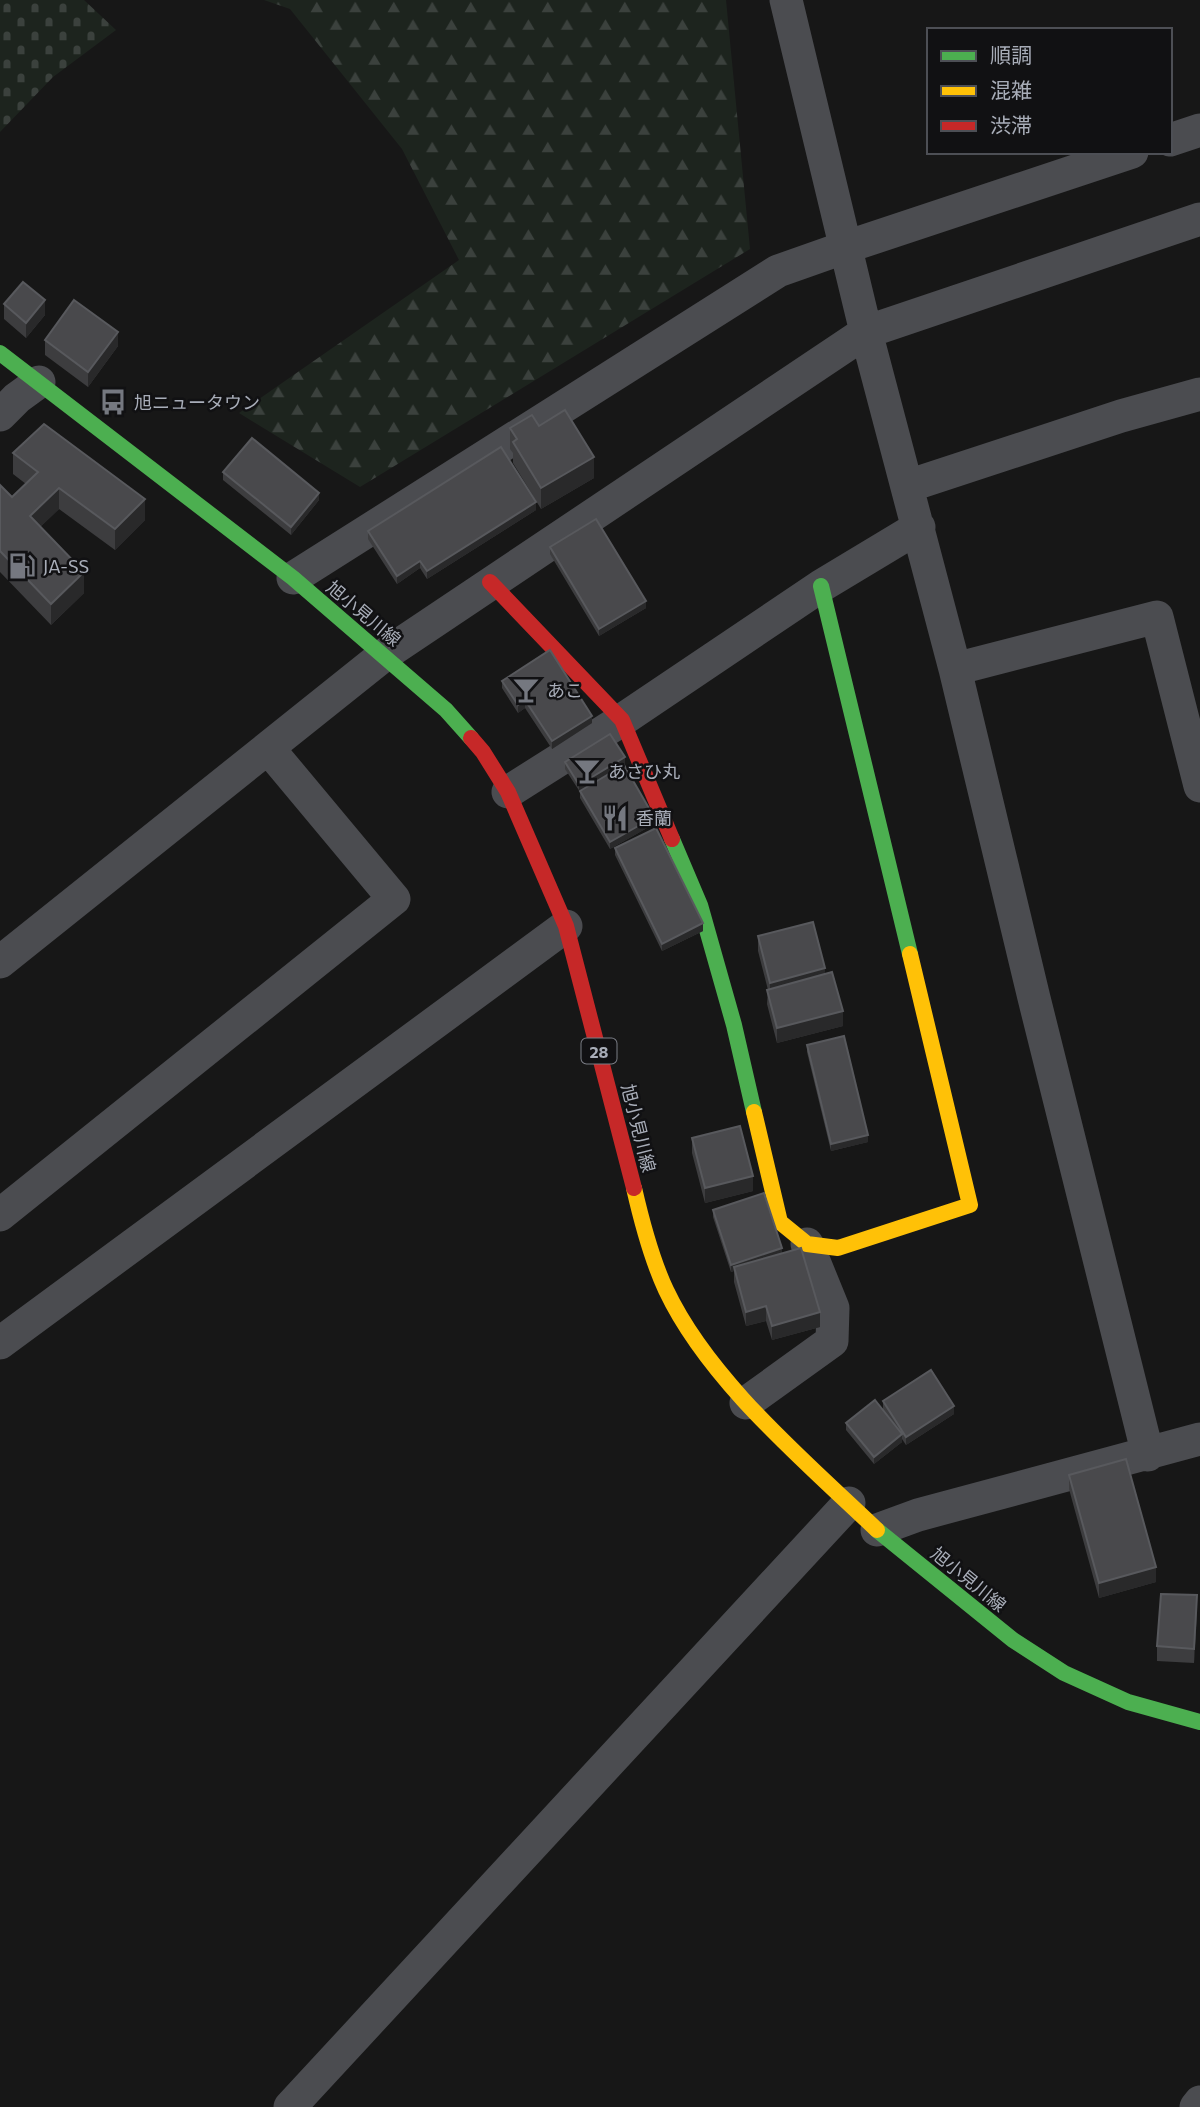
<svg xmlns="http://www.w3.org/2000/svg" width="1200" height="2107" viewBox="0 0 1200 2107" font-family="Commissioner,'Noto Sans JP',sans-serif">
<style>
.forest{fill:url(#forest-firs)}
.cemetery{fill:url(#cemetery-stones)}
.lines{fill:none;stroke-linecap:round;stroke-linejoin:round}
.street{stroke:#4b4c50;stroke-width:33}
.fast{stroke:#4caf50;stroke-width:16}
.slow{stroke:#ffc107;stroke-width:16}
.jam{stroke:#c62828;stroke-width:16}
.wall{fill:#3d3d3f}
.shaded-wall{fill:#29292a}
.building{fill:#49494c;stroke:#58595d;stroke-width:2}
.labels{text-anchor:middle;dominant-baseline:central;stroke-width:5;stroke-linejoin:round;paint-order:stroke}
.shield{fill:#111113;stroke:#7b7e86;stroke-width:2}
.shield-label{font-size:16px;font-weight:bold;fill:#a8adb8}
.poi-label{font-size:18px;fill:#a8adb8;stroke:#111113;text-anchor:start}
.street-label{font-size:18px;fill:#a8adb8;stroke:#111113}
</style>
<defs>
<pattern id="forest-firs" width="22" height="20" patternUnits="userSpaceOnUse" patternTransform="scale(1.75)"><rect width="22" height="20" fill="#1d241e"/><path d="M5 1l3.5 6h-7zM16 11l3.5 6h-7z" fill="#3b413d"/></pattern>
<pattern id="cemetery-stones" width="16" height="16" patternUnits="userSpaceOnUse" patternTransform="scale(1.75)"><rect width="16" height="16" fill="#1d241e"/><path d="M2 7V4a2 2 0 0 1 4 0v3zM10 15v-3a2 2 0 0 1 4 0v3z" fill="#3b413d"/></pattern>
</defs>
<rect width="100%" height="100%" fill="#171717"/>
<!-- forest -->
<path class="forest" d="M264 0H726L750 249 360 487 239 413 459 260 402 149 290 9Z"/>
<!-- cemetery -->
<path class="cemetery" d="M0 0H84L116 30 53 77 0 132Z"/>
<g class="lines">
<!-- street -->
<path class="street" d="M786 0 866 332 955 669 1034 998 1148 1455
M1170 140 1200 130
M0 415 17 398 39 382
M908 486 1121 416 1200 394
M293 578 778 271 846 247 1132 152
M955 669 1157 617 1200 786
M508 792 622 720 821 586 919 527
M0 962 384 655 866 332 1200 219
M0 1215 394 899 268 748
M0 1343 566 926
M746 1403 832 1341 833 1308 807 1244
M877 1530 918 1515 1200 1439
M290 2107 849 1503
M1196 2107 1200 2102"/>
<!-- fast -->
<path class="fast" d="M0 353 293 578 446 710 471 738
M821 586 910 954
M672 839 700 905 734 1025 754 1112
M877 1530 1013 1640 1064 1673 1128 1702 1200 1722"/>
<!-- slow -->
<path class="slow" d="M754 1112 780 1222 807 1244 838 1248 970 1205 910 954
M634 1188C642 1223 651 1258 666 1290 709 1381 805 1461 877 1530"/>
<!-- jam -->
<path class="jam" d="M490 582 622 720 672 839
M471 738 483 752 508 792 566 926 634 1188"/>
</g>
<!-- wall -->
<path class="wall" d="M4 304 45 315 26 338 4 319Z
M45 340 118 346 88 387 45 355Z
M539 426 594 478 541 509 513 463V453L510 449V428Z
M13 453 145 520 115 550 59 509 40 527 84 593 51 625 0 572V485L12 497 26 484 13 474Z
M223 472 319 500 291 535 223 480Z
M536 510 427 579 420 568 397 584 368 539V531Z
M550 547 646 608 599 636 550 554Z
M502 681 592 723 552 749 525 708 518 713 502 688Z
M565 762 625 764 614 771 654 824 610 849 580 798V792L565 769Z
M615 848 703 931 662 951 615 855Z
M758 936 825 974 843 1026 777 1043 767 1004 768 990 758 951Z
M807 1045 868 1142 831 1151 807 1052Z
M692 1138 753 1191 705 1203 692 1153Z
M713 1210 782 1253 820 1327 772 1340 766 1321 746 1326 734 1282V1271L731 1272 713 1217Z
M883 1401 954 1414 906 1445 902 1439V1442L874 1464 846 1430V1423L883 1409Z
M1069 1475 1156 1582 1099 1598 1069 1489Z
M1197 1610 1194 1663 1157 1661V1646Z"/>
<!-- shaded-wall -->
<path class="shaded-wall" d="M45 300V315L26 338V323Z
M118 332V346L88 387V372Z
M594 457V478L541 509V488Z
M59 488V509L30 537V516Z
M319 493V500L291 535V527Z
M145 499V520L115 550V529Z
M536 502V510L427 579V571Z
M420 561V568L397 584V576Z
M84 572V593L51 625V604Z
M646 601V608L599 636V629Z
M525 700V708L518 713V705Z
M592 716V723L552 749V741Z
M625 757V764L579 792V785Z
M654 817V824L610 849V842Z
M703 923V931L662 951V944Z
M825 968V982L770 997V983Z
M843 1011V1026L777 1043V1028Z
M868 1135V1142L831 1151V1144Z
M753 1176V1191L705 1203V1188Z
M782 1248V1256L734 1267V1271L731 1272V1265Z
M766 1306V1321L746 1326V1312Z
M820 1312V1327L772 1340V1326Z
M954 1406V1414L906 1445V1437Z
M902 1434V1442L874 1464V1457Z
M1156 1567V1582L1099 1598V1583Z
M1197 1595V1610L1194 1663V1649Z"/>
<!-- building -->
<path class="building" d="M23 282 45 300 26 323 4 304Z
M74 300 118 332 88 372 45 340Z
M565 410 594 457 541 488 513 442 517 439 510 428 532 415 539 426Z
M44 424 145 499 115 529 59 488 30 516 84 572 51 604 0 551V485L12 497 38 472 13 453Z
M252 438 319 493 291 527 223 472Z
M501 447 536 502 427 571 420 561 397 576 368 531Z
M596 519 646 601 599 629 550 547Z
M550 650 592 716 552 741 525 700 518 705 502 681Z
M610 734 625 757 579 785 565 762Z
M624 765 654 817 610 842 580 791Z
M656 828 703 923 662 944 615 848Z
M813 922 825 968 770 983 758 936Z
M832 972 843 1011 777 1028 767 990Z
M844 1036 868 1135 831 1144 807 1045Z
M740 1126 753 1176 705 1188 692 1138Z
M764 1193 782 1248 731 1265 713 1210Z
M801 1248 820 1312 772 1326 766 1306 746 1312 734 1267Z
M931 1370 954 1406 906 1437 883 1401Z
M875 1400 902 1434 874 1457 846 1423Z
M1126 1459 1156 1567 1099 1583 1069 1475Z
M1161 1594 1197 1595 1194 1649 1157 1646Z"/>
<!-- icons -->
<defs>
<g id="bus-bare" transform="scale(2.1)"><path d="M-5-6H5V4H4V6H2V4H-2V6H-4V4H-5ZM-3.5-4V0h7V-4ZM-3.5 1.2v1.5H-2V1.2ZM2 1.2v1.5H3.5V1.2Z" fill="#757880" stroke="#111113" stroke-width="2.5" paint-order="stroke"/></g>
<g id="fuel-bare" transform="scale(2.1)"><path d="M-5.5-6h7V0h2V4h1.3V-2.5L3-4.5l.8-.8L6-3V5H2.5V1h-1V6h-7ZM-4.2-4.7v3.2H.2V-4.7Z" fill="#757880" stroke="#111113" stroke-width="2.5" paint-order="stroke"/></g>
<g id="bar-bare" transform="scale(2.1)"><path d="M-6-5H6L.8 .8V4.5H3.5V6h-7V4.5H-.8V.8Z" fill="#757880" stroke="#111113" stroke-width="2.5" paint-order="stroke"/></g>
<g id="restaurant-bare" transform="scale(2.1)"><path d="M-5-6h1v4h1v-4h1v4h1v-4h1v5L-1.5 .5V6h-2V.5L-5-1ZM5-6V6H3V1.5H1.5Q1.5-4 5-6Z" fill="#757880" stroke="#111113" stroke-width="2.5" paint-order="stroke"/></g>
</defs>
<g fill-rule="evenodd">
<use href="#bus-bare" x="113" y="402"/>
<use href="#fuel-bare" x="22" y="566"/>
<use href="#bar-bare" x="526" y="690"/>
<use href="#bar-bare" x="587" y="771"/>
<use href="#restaurant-bare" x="615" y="818"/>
</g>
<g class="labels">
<!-- shield labels -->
<rect class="shield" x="581.5" y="1038.5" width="35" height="25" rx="5"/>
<g class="shield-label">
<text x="599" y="1051">28</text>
</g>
<!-- poi labels -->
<g class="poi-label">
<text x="134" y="402">旭ニュータウン</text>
<text x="43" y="566">JA-SS</text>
<text x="547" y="690">あこ</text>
<text x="608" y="771">あさひ丸</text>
<text x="636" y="818">香蘭</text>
</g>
<!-- street labels -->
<g class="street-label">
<text transform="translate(364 613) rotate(40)">旭小見川線</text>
<text transform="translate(639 1128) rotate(76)">旭小見川線</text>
<text transform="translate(969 1579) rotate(39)">旭小見川線</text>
</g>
</g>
<!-- legend -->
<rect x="927" y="28" width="245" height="126" fill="#111113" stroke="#4d4f55" stroke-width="2"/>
<rect x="941" y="51" width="35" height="10" fill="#4caf50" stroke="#4d4f55" stroke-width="2"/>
<text x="990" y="63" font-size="21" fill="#a8adb8">順調</text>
<rect x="941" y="86" width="35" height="10" fill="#ffc107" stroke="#4d4f55" stroke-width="2"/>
<text x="990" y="98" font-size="21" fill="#a8adb8">混雑</text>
<rect x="941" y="121" width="35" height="10" fill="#c62828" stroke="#4d4f55" stroke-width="2"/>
<text x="990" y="133" font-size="21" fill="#a8adb8">渋滞</text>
</svg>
